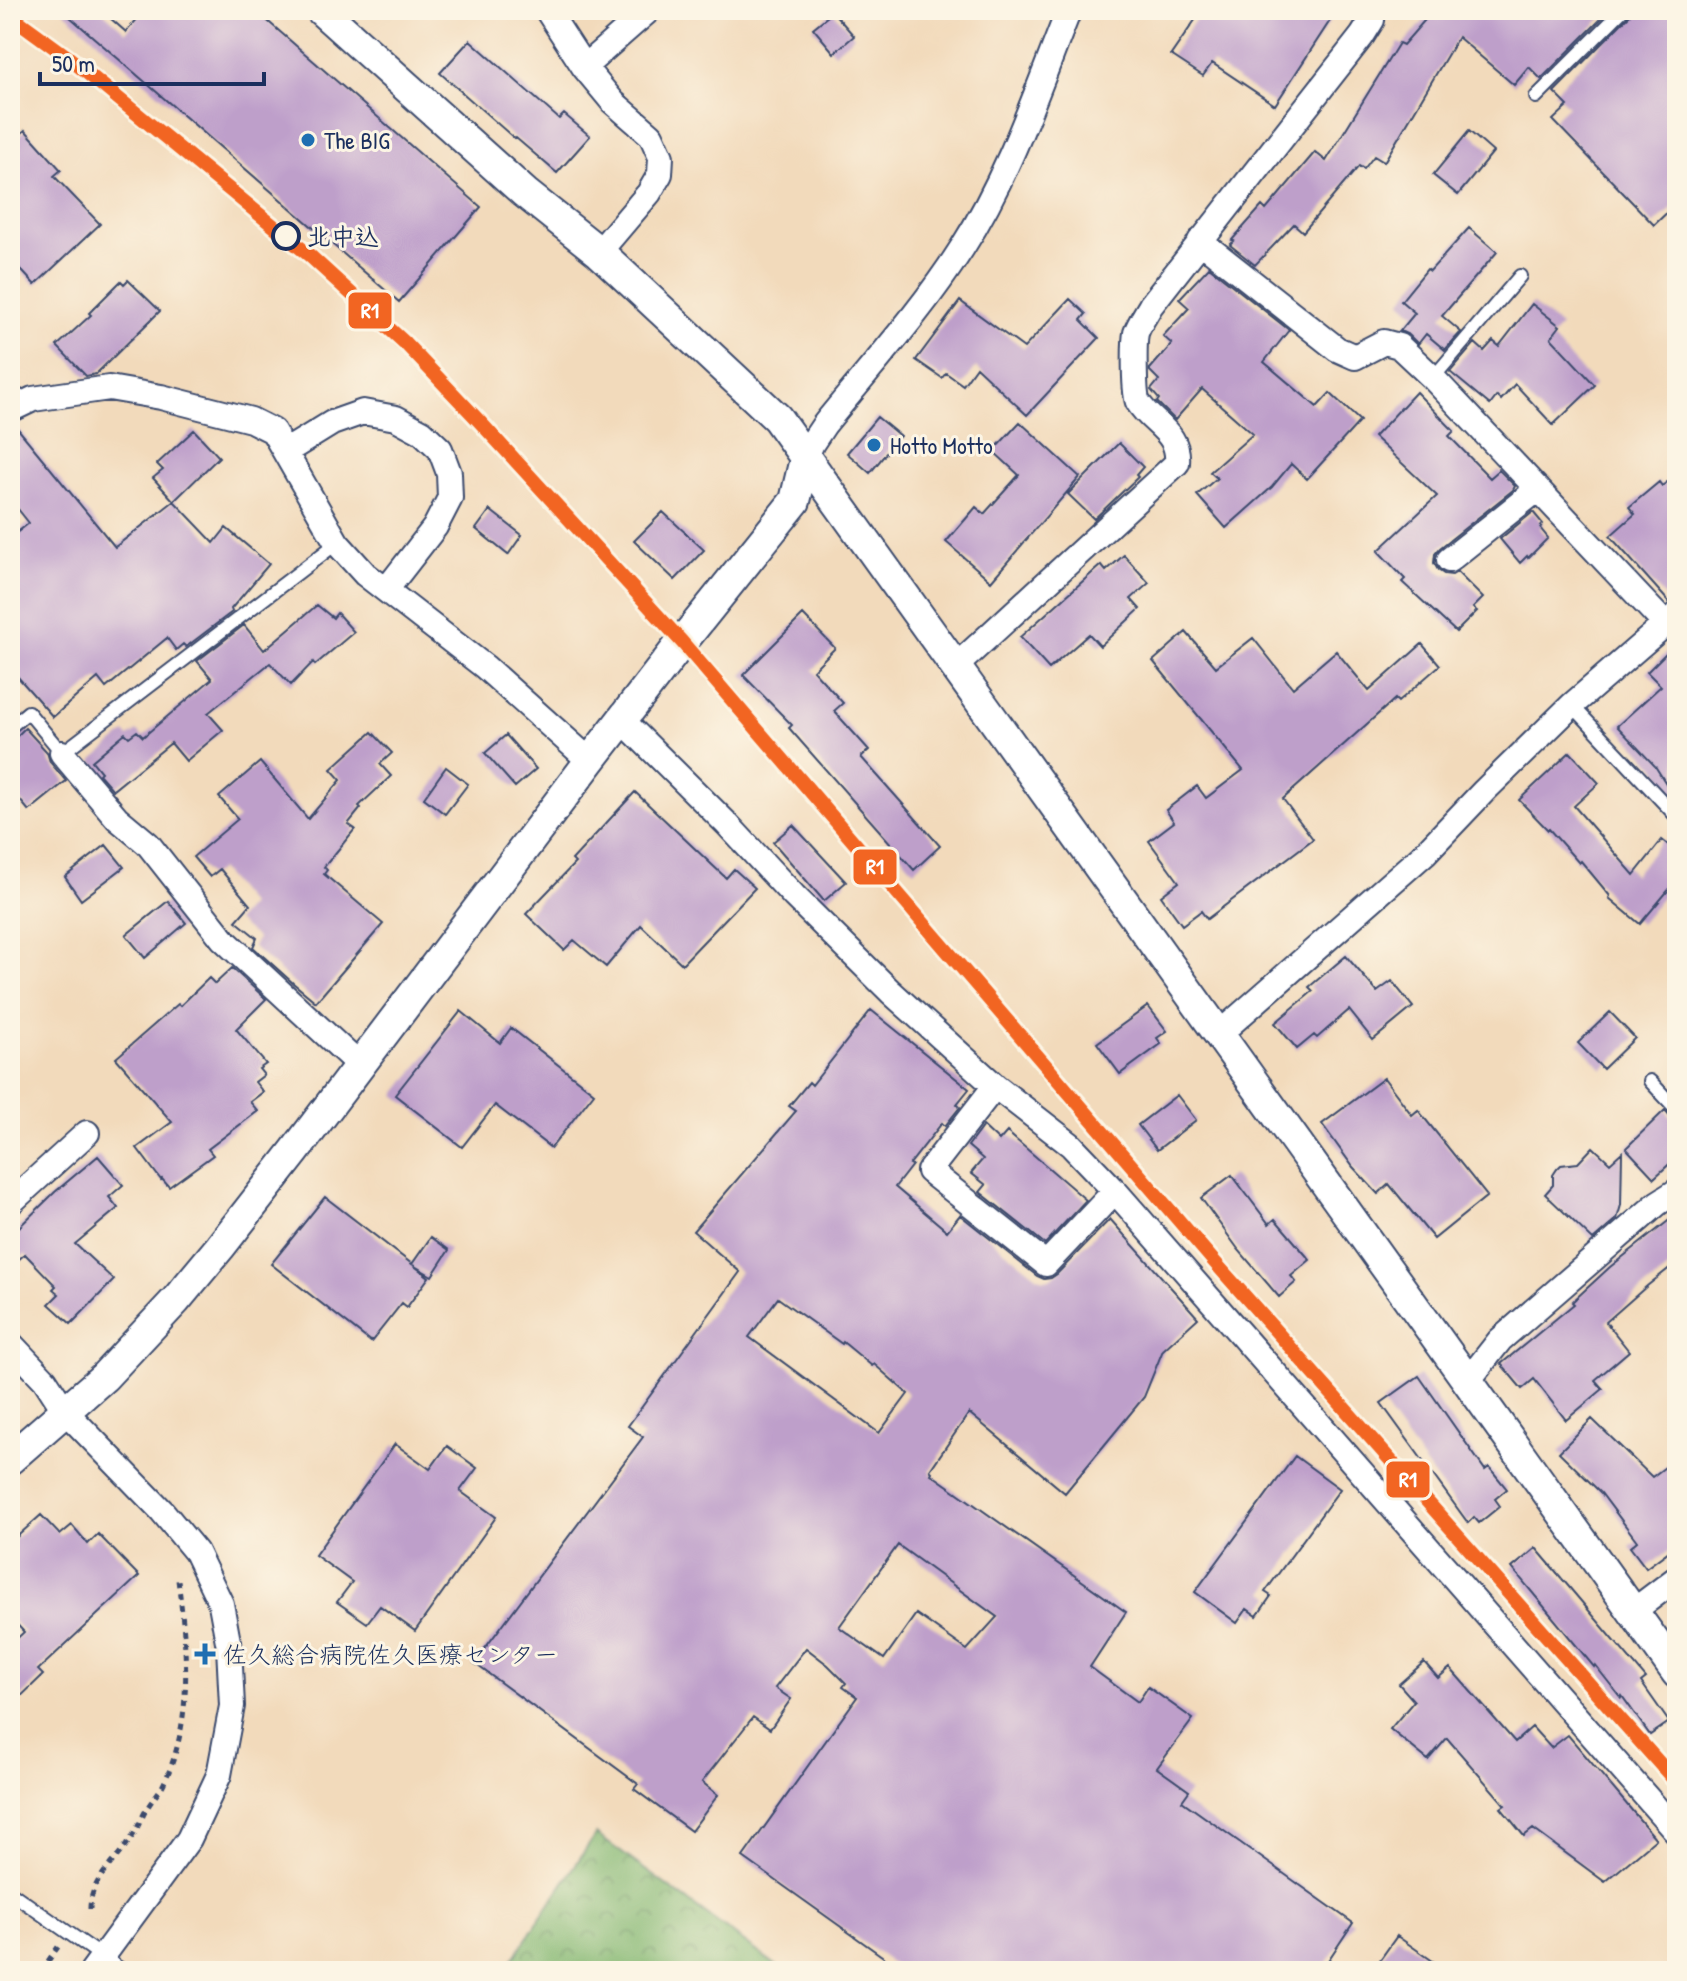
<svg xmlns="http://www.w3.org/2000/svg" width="1687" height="1981" viewBox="0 0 1687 1981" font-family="'Patrick Hand','Klee One',sans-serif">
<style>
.forest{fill:url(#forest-crowns);stroke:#507468;stroke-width:2}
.building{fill:#be9fca;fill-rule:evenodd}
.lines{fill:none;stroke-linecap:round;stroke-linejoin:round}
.service-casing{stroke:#3b496c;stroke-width:16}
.minor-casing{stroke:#3b496c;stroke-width:28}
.tertiary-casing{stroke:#3b496c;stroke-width:34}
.path{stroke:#3b496c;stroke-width:5;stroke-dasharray:6 6;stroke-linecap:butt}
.service{stroke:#fff;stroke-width:12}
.minor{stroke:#fff;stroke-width:24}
.tertiary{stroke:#fff;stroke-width:30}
.rail-1-casing{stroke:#fcf5e5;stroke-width:20}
.rail-1{stroke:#f26522;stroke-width:14}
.poi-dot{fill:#1f6fb2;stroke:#fcf5e5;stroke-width:3}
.stop-dot{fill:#fcf5e5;stroke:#1b2f5e;stroke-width:4}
.labels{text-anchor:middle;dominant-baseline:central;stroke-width:6;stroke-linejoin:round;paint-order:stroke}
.poi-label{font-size:24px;fill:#1b2f5e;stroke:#fcf5e5;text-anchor:start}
.stop-label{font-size:24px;font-weight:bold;fill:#1b2f5e;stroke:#fcf5e5;text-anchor:start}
.line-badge{stroke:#fcf5e5;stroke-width:3}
.badge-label{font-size:22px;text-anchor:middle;font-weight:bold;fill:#fff}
</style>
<defs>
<pattern id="forest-crowns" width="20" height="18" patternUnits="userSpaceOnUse" patternTransform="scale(2)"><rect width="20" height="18" fill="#85b872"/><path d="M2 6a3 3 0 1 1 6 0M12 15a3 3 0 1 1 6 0" fill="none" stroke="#6c9661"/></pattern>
</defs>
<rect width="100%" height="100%" fill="#fcf5e5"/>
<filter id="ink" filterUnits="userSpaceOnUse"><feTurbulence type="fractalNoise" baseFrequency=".0125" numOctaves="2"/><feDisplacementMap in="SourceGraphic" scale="16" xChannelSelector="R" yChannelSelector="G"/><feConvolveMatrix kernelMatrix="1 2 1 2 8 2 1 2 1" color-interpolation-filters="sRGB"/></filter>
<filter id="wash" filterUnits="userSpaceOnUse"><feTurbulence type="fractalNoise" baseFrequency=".006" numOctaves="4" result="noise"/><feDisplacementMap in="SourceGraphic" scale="32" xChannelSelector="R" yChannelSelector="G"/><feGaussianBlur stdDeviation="1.8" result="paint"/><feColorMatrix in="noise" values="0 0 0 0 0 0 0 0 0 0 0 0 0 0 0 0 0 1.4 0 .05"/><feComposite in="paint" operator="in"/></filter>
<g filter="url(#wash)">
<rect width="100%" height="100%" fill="#f2dabb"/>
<!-- forest -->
<path class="forest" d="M596 1834 784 1971H505Z"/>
<g id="blocks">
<!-- building -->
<path class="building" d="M62 10H101L126 32 145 10H255L481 207 399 302Z
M1202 10H1337L1275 105 1212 63 1203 76 1171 55Z
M1428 10H1610L1541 79 1529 67 1514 85 1458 37 1384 162 1374 156 1364 169 1359 166 1303 232 1294 224 1255 265 1230 245 1234 241 1232 240 1262 206 1266 210 1315 152 1326 161 1399 43 1403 45 1431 13Z
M1632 10H1677V203L1654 225 1553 120 1568 106 1554 92 1629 16Z
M833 12 854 36 834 53 813 28Z
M470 40 559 119 564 114 590 136 557 173 516 138 515 139 440 73Z
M25 130 61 170 54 176 100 224 35 285 10 258V144Z
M1469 131 1493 152 1458 195 1433 175Z
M1469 228 1497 252 1442 316 1461 332 1445 350 1426 334 1418 344 1409 335 1400 331 1415 313 1401 301 1427 269 1430 271Z
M1209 267 1289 330 1264 362 1317 407 1330 393 1360 421 1307 479 1291 464 1272 487 1226 528 1197 495 1217 478 1210 472 1253 434 1202 389 1175 420 1157 402 1159 399 1151 390 1159 380 1150 371V369L1172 344 1163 336 1189 308 1179 299Z
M128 280 160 311 96 374 86 376 57 346 91 315 89 313 121 281 124 284Z
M1070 299 1086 314 1081 320 1099 338 1027 415 976 367 963 385 946 373 942 378 916 360 960 301 1024 348Z
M1532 304 1560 326 1551 338 1595 385 1553 425 1515 384 1501 400 1497 396 1490 405 1450 372 1475 343 1484 351 1493 341 1499 346Z
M1416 392 1454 431 1449 436 1490 478 1499 470 1515 486 1513 490 1440 548 1435 554 1434 563 1438 570 1444 574 1452 575 1457 572 1483 598 1473 608 1477 611 1456 632 1402 582 1405 579 1378 551 1437 496 1374 437Z
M877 417 900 436 870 473 847 453Z
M1020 422 1080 477 991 581 946 542 976 507 984 514 1019 475 993 451Z
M14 424 115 547 174 501 153 478 163 470 157 464 194 430 219 457 174 501 214 543 226 528 269 564 231 609 232 612 186 647 183 644 176 650 167 638 106 688 98 678 53 717 10 668V538L29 523 10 499V425Z
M1119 443 1143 467 1136 475 1138 477 1094 519 1068 494Z
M1677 474V599L1669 602 1610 536 1635 514 1629 507 1659 482 1662 486Z
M490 510 522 535 508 555 476 529Z
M663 512 704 550 675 580 634 541Z
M1533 512 1543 524 1540 528 1548 538 1528 558 1527 556 1520 563 1500 539Z
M1124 555 1149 583 1131 599 1140 609 1100 646 1089 634 1049 669 1020 637 1101 565 1106 571Z
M317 605 333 618 337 613 354 632 315 665 313 662 291 685 270 663 208 713 223 730 186 761 171 743 113 790 99 774 101 772 92 761 125 733 129 737 137 731 143 737 212 679 197 661 244 625 264 650Z
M803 615 835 648 813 670 843 703 834 711 869 750 861 757 940 846 914 870 789 728 792 725 743 675Z
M1186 632 1216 667 1253 638 1293 688 1336 651 1369 691 1422 644 1440 665 1398 702 1395 699 1283 799 1313 839 1207 919 1201 911 1182 925 1161 896 1179 882 1149 841 1174 822 1166 810 1197 786 1206 798 1243 770 1153 661Z
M1677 642V801L1655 766 1617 726 1661 686 1647 672Z
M25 728 47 752 50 762 66 781 29 811 20 800 10 809V743Z
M372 732 392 753 380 764 391 776 359 806 361 808 348 824 355 829 324 867 327 870 324 874 383 924 316 1002 293 983 253 947 257 938 236 921 250 905 220 869 210 877 193 857 238 819 219 797 260 762 308 819 341 780 331 769Z
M506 735 536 769 515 787 485 753Z
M1570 752 1599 783 1574 806 1634 875 1662 840 1677 852V880L1640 924 1609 898 1610 896 1581 861 1579 863 1549 829 1548 830 1519 800Z
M446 767 468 784 445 814 424 798Z
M635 792 726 878 734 869 755 888 682 964 641 925 606 967 574 940 564 950 526 914 575 863 572 860Z
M793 825 846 882 824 901 773 842Z
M106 845 124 867 81 900 65 877Z
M168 901 186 923 145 958 126 935Z
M1346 956 1377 992 1392 981 1413 1007 1373 1040 1349 1010 1317 1038 1314 1035 1297 1049 1275 1023 1313 991 1309 987Z
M232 968 266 999 236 1029 266 1064 259 1069 264 1075 255 1082 263 1092 250 1102 258 1111 208 1149 213 1155 169 1187 162 1179 161 1180 137 1148 172 1122 116 1058 178 1004 180 1006 209 978 215 984Z
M1148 1006 1167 1031 1157 1038 1161 1044 1120 1074 1097 1043Z
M871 1010 969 1089 957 1104 960 1107 945 1126 942 1123 910 1164 912 1165 895 1187 947 1231 960 1215 1037 1276 1044 1279 1051 1278 1057 1274 1110 1219 1198 1318 1163 1350 1144 1397 1065 1493 969 1413 930 1470 932 1472 931 1474 1126 1612 1090 1667 1138 1702 1148 1687 1193 1719 1157 1768 1189 1791 1182 1801 1353 1923 1321 1971H903L743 1857 857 1697 843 1687 846 1683 828 1665 806 1648 775 1688 791 1699 770 1729 753 1717 702 1782 718 1795 691 1831 634 1789 638 1784 474 1663 643 1437 628 1426 740 1272 693 1231 796 1111 789 1106 809 1082 812 1085ZM778 1298 842 1344 843 1342 872 1366 874 1364 908 1394 879 1433 749 1337ZM898 1545 997 1617 967 1650 916 1614 884 1659 839 1627Z
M461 1011 500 1043 511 1028 594 1093 551 1148 495 1105 462 1147 395 1095Z
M1610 1012 1635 1038 1603 1069 1578 1043Z
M1384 1078 1412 1115 1418 1110 1487 1196 1434 1239 1389 1184 1378 1194 1353 1167 1322 1124Z
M1177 1095 1196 1120 1157 1150 1138 1125Z
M1665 1110 1671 1117 1677 1119V1157L1654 1178 1626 1148Z
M983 1126 999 1141 1007 1132 1086 1200 1045 1244 980 1192 986 1185 971 1173 983 1159 968 1146Z
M1593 1147 1610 1163 1622 1152 1621 1205 1617 1219 1593 1240 1545 1194 1553 1185V1175L1557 1169 1561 1165 1578 1163Z
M98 1156 123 1185 109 1197 118 1208 75 1244 114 1280 71 1324 49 1304 59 1294 53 1289 56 1286 25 1254 10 1267V1236L55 1192Z
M1232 1175 1269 1224 1275 1219 1310 1260 1291 1276 1296 1282 1279 1297 1238 1249 1201 1198Z
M325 1197 412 1264 431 1237 449 1250 432 1276 413 1265 429 1277 407 1307 402 1303 371 1342 271 1264Z
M1677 1214V1262L1647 1286 1606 1322 1629 1351 1595 1380 1603 1389 1566 1420 1534 1379 1522 1389 1501 1364 1574 1304 1572 1302 1610 1267Z
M1419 1376 1485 1470 1489 1467 1507 1489 1495 1499 1500 1506 1479 1523 1474 1517 1468 1523 1381 1403Z
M1592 1419 1652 1477 1677 1458V1545L1646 1568 1630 1547 1637 1541 1601 1493 1559 1452Z
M395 1444 430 1469 447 1446 477 1468 460 1491 496 1517 415 1631 380 1606 367 1623 337 1602 352 1582 315 1555Z
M1295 1456 1340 1489 1265 1592 1271 1596 1257 1616 1247 1609 1237 1623 1195 1592Z
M41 1515 60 1535 72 1525 88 1544 98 1534 139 1576 38 1670 43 1675 10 1707V1645L24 1632 10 1617V1543Z
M1536 1548 1646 1678 1641 1682 1669 1722 1650 1735 1622 1696 1621 1698 1595 1665 1594 1667 1512 1568Z
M1424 1662 1438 1678 1450 1668 1515 1742 1532 1727 1551 1748 1568 1735 1656 1839 1605 1882 1533 1829 1524 1836 1501 1808 1505 1805 1447 1738 1428 1760 1390 1729 1414 1701 1399 1684Z
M1397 1936 1447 1971H1372Z"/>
</g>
</g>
<g filter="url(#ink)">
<use href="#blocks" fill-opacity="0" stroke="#3b496c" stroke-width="2"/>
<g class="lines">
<!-- service casing -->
<g class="service-casing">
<path id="service" d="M1536 97 1623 10
M1433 378 1520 276
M1572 705 1677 817
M10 727 28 712 62 753 337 543
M1650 1081 1677 1110
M10 1892 123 1971"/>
</g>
<!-- minor casing -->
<g class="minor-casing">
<path id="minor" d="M547 10 584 67 613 102 651 135 661 157 660 174 649 193 599 252
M584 67 649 10
M1200 241 1337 349 1355 357 1384 342 1399 346 1433 378 1665 624
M10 410 33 399 109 388 161 397 251 420 273 431 337 543 365 574 485 667 590 761
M285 452 332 423 363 412 396 418 422 432 440 449 449 473 450 498 435 527 386 590
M805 459 812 443 824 425C870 368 922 311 962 248 1009 175 1037 90 1069 10
M1449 560 1538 489
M955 667 1177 463C1180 432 1152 425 1138 402 1134 394 1134 343 1136 333 1139 324 1146 314 1151 305L1362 36 1372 20 1373 10
M622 720 727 824 794 896 891 992 995 1086 1071 1145 1115 1191 1046 1264 929 1171 995 1086
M62 753 117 818 148 844 223 939 359 1065
M1219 1034 1425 853 1484 791 1572 705 1677 614
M1115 1191 1677 1832
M10 1203 87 1133
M10 1343 45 1380 65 1411 162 1511 196 1552 221 1604 229 1647 232 1706 219 1775 189 1839 92 1971
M1467 1382 1500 1340 1658 1203 1677 1191
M1632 1612 1677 1578"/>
</g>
<!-- tertiary casing -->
<g class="tertiary-casing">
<path id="tertiary" d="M321 10 525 193 599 252 777 418 1677 1673
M10 1459 104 1377 176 1300 220 1247 295 1151 590 761 682 642 795 501 805 459"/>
</g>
<!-- path -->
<path class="path" d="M90 1909C90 1877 120 1859 135 1832 139 1825 142 1817 146 1810 151 1801 158 1794 163 1785 194 1722 187 1648 178 1580
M41 1971 58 1947"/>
<!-- service -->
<use href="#service" class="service"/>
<!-- minor -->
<use href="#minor" class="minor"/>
<!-- tertiary -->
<use href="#tertiary" class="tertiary"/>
<!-- rail-1 casing -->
<g class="rail-1-casing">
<path id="rail-1" d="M10 15 69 58 309 255 405 343 480 422 682 642 1211 1258 1677 1783"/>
</g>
<!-- rail-1 -->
<use href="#rail-1" class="rail-1"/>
</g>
</g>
<!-- markers -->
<g class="poi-dot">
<circle cx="308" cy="140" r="8"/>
<circle cx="874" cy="445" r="8"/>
<path d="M201 1642h8v8h8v8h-8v8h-8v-8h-8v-8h8z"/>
</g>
<circle class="stop-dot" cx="286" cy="236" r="13"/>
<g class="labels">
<!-- poi labels -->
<g class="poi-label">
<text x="324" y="140">The BIG</text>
<text x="890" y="445">Hotto Motto</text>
<text x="223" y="1654">佐久総合病院佐久医療センター</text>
</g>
<!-- stop labels -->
<g class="stop-label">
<text x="307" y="236">北中込</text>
</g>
</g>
<g class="line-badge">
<rect x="347" y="291" width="46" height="39" rx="8" fill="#f26522"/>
<rect x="852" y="848" width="46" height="38" rx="8" fill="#f26522"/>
<rect x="1385" y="1460" width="46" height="39" rx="8" fill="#f26522"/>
</g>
<g class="badge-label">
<text x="370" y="318">R1</text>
<text x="875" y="874">R1</text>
<text x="1408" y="1487">R1</text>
</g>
<!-- margin -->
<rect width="1687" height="1981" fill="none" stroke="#fcf5e5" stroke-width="40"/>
<!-- scale -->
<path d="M40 72v12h224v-12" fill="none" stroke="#1b2f5e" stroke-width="4"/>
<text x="52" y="72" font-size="24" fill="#1b2f5e" stroke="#fcf5e5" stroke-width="6" paint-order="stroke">50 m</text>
</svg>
